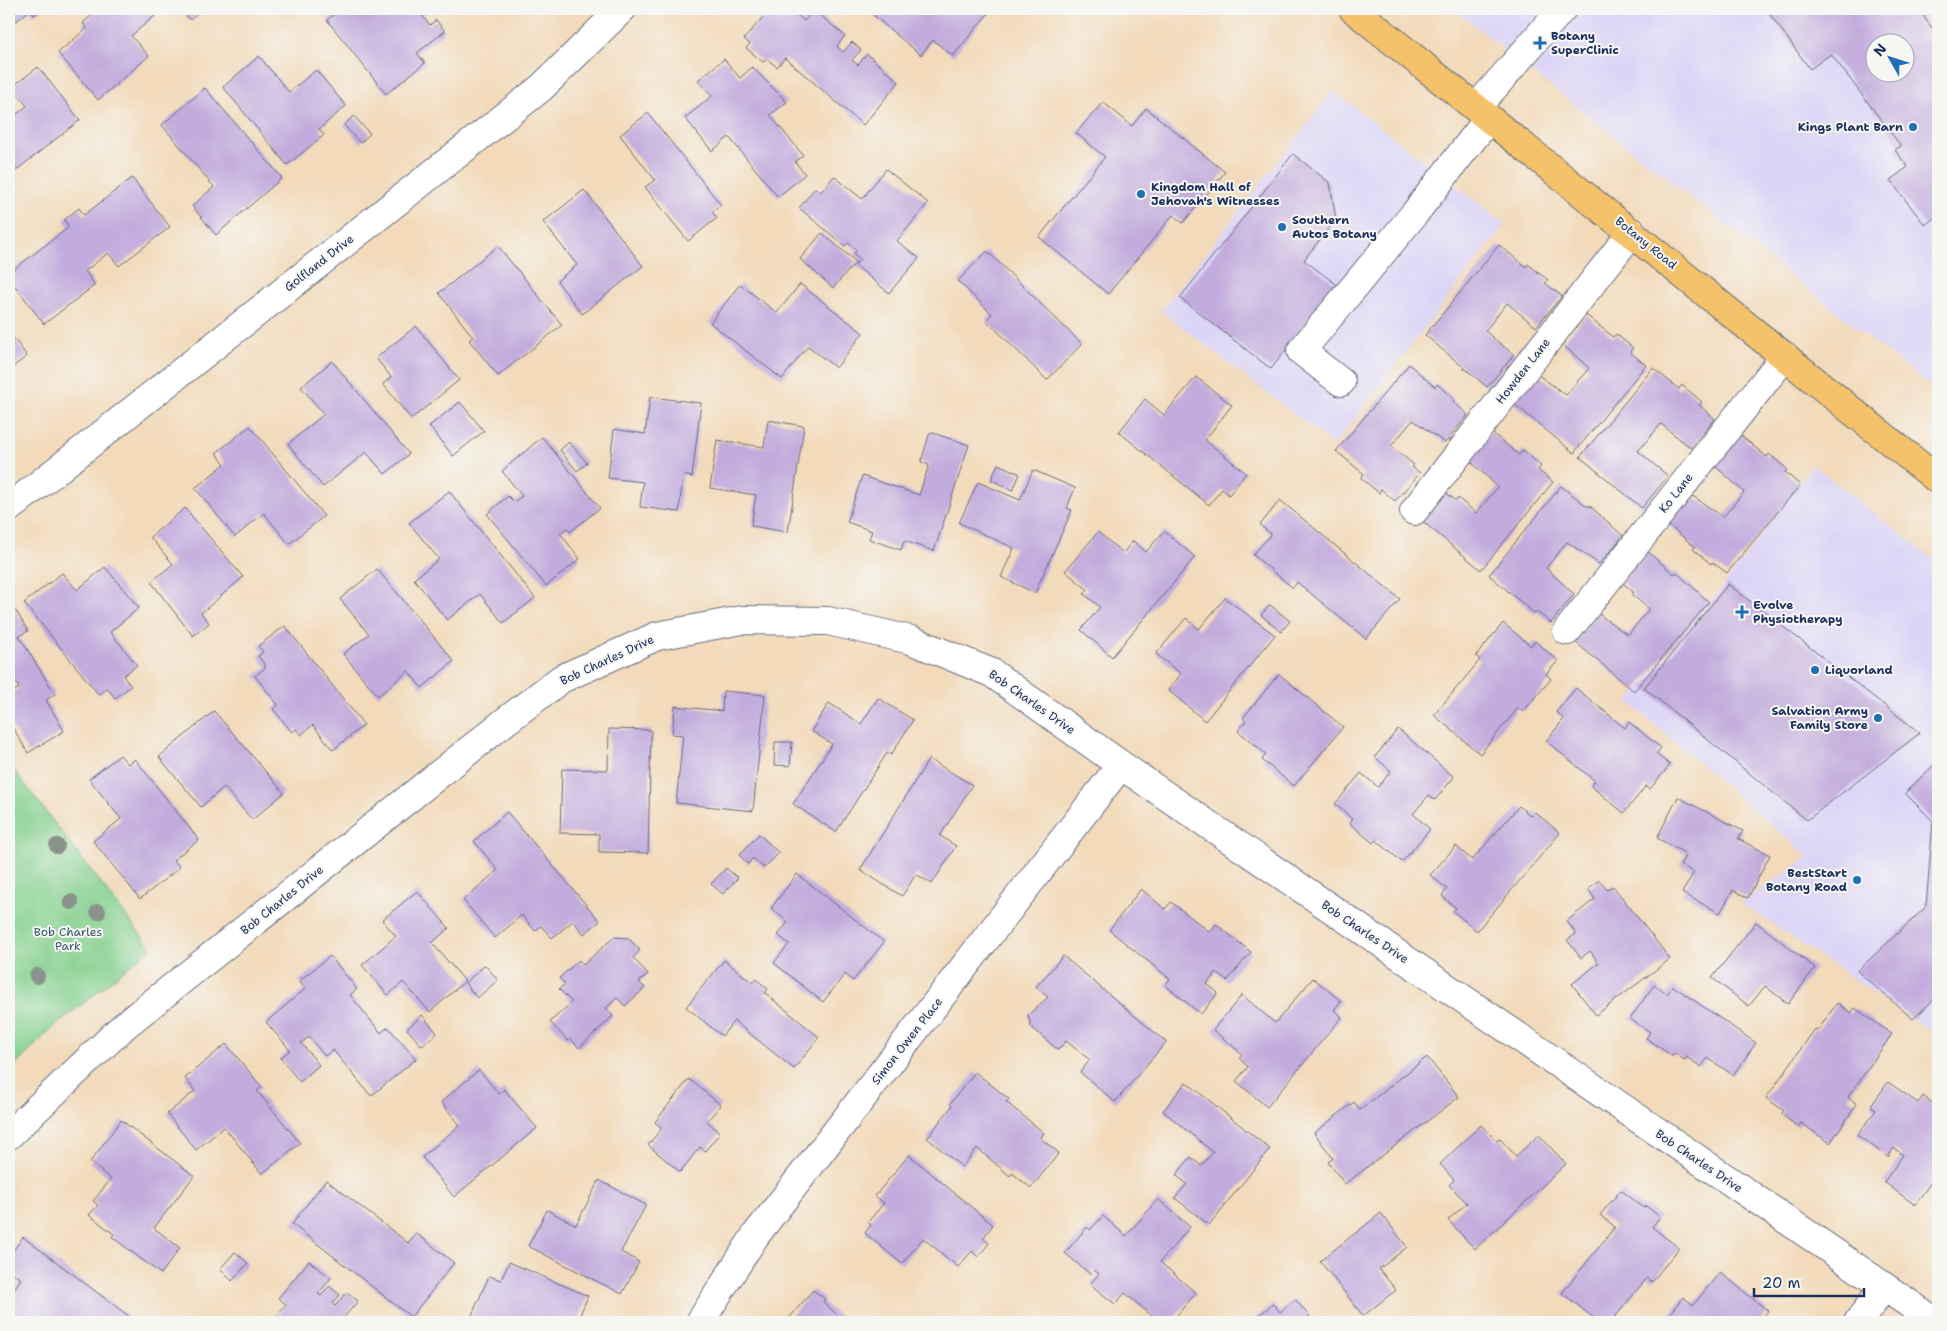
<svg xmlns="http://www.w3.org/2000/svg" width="1947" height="1331" viewBox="0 0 1947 1331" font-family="'Shantell Sans',sans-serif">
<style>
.built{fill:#dcd5f6;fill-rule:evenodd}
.green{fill:#84d08e;stroke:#508076}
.building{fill:#c2acdd;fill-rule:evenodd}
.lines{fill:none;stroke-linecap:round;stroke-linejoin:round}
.minor-casing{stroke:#666b7e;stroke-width:30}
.major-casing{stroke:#666b7e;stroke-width:30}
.minor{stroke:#fff;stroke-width:28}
.major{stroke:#f4c26a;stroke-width:28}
.tree{fill:#8a928e}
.poi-dot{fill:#1f6fb2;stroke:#f6f6f2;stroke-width:2}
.labels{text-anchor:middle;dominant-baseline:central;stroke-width:4;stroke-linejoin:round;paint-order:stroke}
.poi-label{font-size:12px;font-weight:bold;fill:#1b2f5e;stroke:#f6f6f2;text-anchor:start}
.street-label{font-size:12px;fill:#1b2f5e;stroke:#f6f6f2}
.park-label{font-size:12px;fill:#35576a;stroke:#f6f6f2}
</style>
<rect width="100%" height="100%" fill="#f6f6f2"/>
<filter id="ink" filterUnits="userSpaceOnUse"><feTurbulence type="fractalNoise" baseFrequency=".02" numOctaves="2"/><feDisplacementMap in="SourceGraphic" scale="10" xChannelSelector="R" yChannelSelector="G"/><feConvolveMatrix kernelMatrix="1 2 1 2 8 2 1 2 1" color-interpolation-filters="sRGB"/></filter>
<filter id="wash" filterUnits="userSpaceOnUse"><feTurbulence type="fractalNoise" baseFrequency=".0096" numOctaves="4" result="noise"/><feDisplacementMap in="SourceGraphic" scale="20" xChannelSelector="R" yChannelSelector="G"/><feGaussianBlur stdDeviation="1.12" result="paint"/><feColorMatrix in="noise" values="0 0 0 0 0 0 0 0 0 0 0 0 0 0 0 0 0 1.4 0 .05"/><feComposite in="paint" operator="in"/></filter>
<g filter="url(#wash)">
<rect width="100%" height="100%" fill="#f2daba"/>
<!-- built -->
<path class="built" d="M1454 9H1938V392L1540 78ZM1874 42H1904V72H1874Z
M1333 91 1505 224 1334 445 1161 311Z
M1813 465 1938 563V1036L1741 903 1809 857 1628 702 1725 584Z"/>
<!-- green -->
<path class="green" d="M9 764 151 948 48 1032 9 1072Z"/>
<g id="blocks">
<!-- building -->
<path class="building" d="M9 9H43L34 15 30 10 9 27Z
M99 9H163L131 36 149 56 98 100 58 53 87 28 83 23Z
M180 9H203L190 20Z
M340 9H381L387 16 397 9H427L429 11 422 16 430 25 436 20 445 31 417 53 425 63 386 94 327 20Z
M770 9H790L804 21 814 10 845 36 837 46 843 52 852 42 861 50 852 60 858 65 867 54 899 82 863 125 785 58 777 67 767 59 763 62 746 48 750 44 744 39Z
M880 9H992L953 56 933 40 921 55 874 16Z
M1766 9H1918L1938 36V215L1925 225 1890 180 1908 167 1895 150 1901 146 1831 54 1810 69ZM1874 42H1904V72H1874Z
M259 56 289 92 316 70 346 106 319 129 324 135 287 165 223 87Z
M724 59 740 78 752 67 787 102 770 115 803 155 795 162 805 174 778 197 729 137 712 151 685 118 712 96 698 80Z
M38 67 80 120 9 176V120L27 106 12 87Z
M205 88 282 178 216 235 192 206 214 187 162 125Z
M1103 102 1132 126 1146 108 1225 172 1183 223 1173 215 1108 294 1039 237 1105 157 1076 133Z
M648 113 721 205 712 212 717 218 688 241 645 187 655 180 620 135Z
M354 116 370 134 360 143 344 125Z
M1293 154 1330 183 1336 219 1304 260 1337 285 1271 369 1180 298Z
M886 169 928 203 897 241 919 258 889 293 855 265 860 259 854 254 857 250 848 243 845 246 799 208 815 188 821 192 834 176 862 199Z
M132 178 170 227 119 266 108 253 85 271 95 285 44 324 9 278V273L69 227 64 220 79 208 84 215Z
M584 190 643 266 582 314 557 281 577 265 543 222Z
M822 233 856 262 833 288 800 259Z
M1499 245 1526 267 1528 264 1548 280 1545 283 1562 296 1536 327 1507 303 1485 331 1514 355 1487 387 1425 335Z
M498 246 562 325 498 376 469 340 473 337 439 293Z
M987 251 1082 344 1047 380 986 320 992 314 958 281Z
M740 284 777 313 800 284 863 333 836 368 808 346 782 379 710 323Z
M1586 315 1613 337 1616 334 1633 348 1630 352 1646 365 1574 453 1513 403 1537 374 1566 395 1589 368 1562 344Z
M416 326 459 380 411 419 383 384 391 377 376 358Z
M9 332 27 356 9 370Z
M332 361 409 454 385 474 366 452 323 487 288 444 324 414 301 387Z
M1409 364 1435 387 1437 384 1454 399 1453 401 1468 415 1445 443 1413 420 1391 446 1414 465 1412 467 1420 473 1395 501 1381 489 1379 493 1361 478 1364 474 1336 451Z
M1653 368 1679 389 1682 385 1702 402 1699 405 1715 419 1691 448 1661 424 1638 451 1668 476 1642 508 1580 457Z
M1196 377 1232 405 1205 440 1246 473 1229 495 1222 489 1209 505 1119 432 1145 399 1164 415Z
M650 397 701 403 692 477 683 475 679 512 640 507 643 482 608 478 614 429 645 434Z
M460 402 484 431 453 456 429 426Z
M768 420 804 426 788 532 751 526 756 495 710 488 717 440 764 447Z
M250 426 324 516 289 544 264 513 235 537 195 488 225 464 216 453Z
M930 432 969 445 934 551 904 541 901 550 869 539 872 531 847 522 862 476 919 495 929 465 921 462Z
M1491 432 1519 455 1523 450 1541 466 1538 470 1553 482 1481 570 1421 520 1445 492 1456 501 1458 498 1476 513 1498 487 1469 460Z
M1739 434 1767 457 1769 454 1787 469 1785 472 1800 485 1727 573 1712 562 1711 564 1693 549 1695 547 1666 523 1690 494 1723 517 1744 492 1714 465Z
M542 437 600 508 570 532 567 528 560 533 580 559 546 586 487 514 508 496 514 502 522 496 502 471Z
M569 442 587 463 577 471 560 450Z
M998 464 1020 474 1013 490 991 480Z
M1033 470 1075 488 1067 508 1072 510 1035 593 1001 577 1014 548 959 523 978 482 1020 500Z
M1561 486 1588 507 1589 505 1623 536 1599 564 1567 542 1546 568 1574 594 1551 623 1537 612 1535 614 1489 575Z
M449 491 535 598 503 623 480 594 447 620 414 579 439 559 409 523Z
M1280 500 1400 599 1366 639 1297 582 1293 588 1253 555 1271 534 1260 525Z
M185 508 243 577 201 613 209 623 193 636 151 582 173 564 150 537Z
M1164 531 1195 557 1112 657 1081 630 1100 607 1084 594 1088 590 1065 571 1098 532 1123 553 1133 541 1146 552Z
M1648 552 1674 574 1676 572 1709 602 1634 691 1574 641 1597 613 1628 635 1649 609 1631 594 1633 592 1622 582Z
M105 567 139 608 110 632 137 665 123 676 131 686 115 698 107 688 99 695 24 603 62 573 77 590Z
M377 569 454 661 422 688 408 671 378 696 343 654 369 634 340 599Z
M1728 584 1920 733 1807 820 1644 688Z
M1225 598 1275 635 1205 721 1168 690 1181 674 1156 654 1186 618 1199 629Z
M1270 605 1290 621 1281 632 1261 615Z
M16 611 28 631 19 636 55 694 46 700 64 731 28 753 9 721V694L19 688 9 672V615Z
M1503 623 1531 646 1535 641 1558 661 1546 674 1551 679 1523 712 1518 708 1480 754 1434 715 1480 660 1476 656Z
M285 626 364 725 333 750 313 725 301 735 296 729 292 732 273 709 278 705 255 676 266 667 258 656 263 652 258 646Z
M1279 674 1343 727 1294 786 1262 760 1266 754 1238 731 1246 721 1243 718Z
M1576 688 1625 728 1629 722 1661 748 1656 754 1670 765 1650 789 1646 786 1624 813 1591 786 1595 781 1546 741 1564 719 1556 712Z
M723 691 765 695 753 811 676 803 683 735 672 734 675 706 722 711Z
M878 698 913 720 891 755 887 753 836 832 793 804 832 744 811 731 829 703 861 724Z
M214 711 284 793 252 820 224 787 201 807 159 757Z
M609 729 651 730 648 853 599 852V834L560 833 562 769 608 770Z
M1398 729 1454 777 1435 800 1429 795 1413 814 1430 829 1402 862 1376 840 1373 843 1349 823 1352 819 1335 804 1361 773 1378 787 1391 771 1375 757Z
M775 742H792L790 766 774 765Z
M120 755 128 764 135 759 199 840 173 860 180 867 140 899 93 841 121 819 89 779Z
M929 759 972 785 940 836 956 846 932 884 916 874 902 896 860 870Z
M1938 761V996L1913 1019 1857 971 1926 907 1933 821 1905 793Z
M1678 797 1743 831 1738 839 1770 855 1748 898 1733 890 1720 913 1682 893 1694 872 1680 865 1686 854 1657 838Z
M1519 806 1531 816 1535 812 1560 833 1477 931 1453 911 1456 908 1442 896 1447 889 1430 875 1456 846 1472 860Z
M507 812 600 921 584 934 573 921 552 938 541 926 535 931 522 915 495 938 463 900 498 870 474 841Z
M759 834 779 853 764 868 753 858 748 864 739 855Z
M726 868 738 878 723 894 711 884Z
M797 874 884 942 853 981 845 974 823 1002 774 963 789 944 778 935 788 922 771 908Z
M1599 880 1607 890 1613 886 1670 959 1596 1015 1572 984 1599 963 1590 951 1581 958 1567 940 1576 934 1567 921 1595 899 1588 889Z
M1141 889 1165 909 1171 902 1210 932 1216 924 1251 952 1227 981 1216 972 1207 984 1218 993 1201 1014 1165 985 1170 979 1109 930Z
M417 891 449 928 432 943 465 981 430 1012 403 982 388 995 362 965 396 936 382 920Z
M1756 922 1815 968 1788 1004 1765 986 1749 1006 1712 978Z
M614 937 628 938 640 950 633 958 648 974 639 982 645 988 625 1006 617 998 606 1008 613 1016 579 1048 571 1039 568 1041 550 1022 572 1002 559 989 565 984 559 978 579 960 583 965Z
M330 956 357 989 350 995 381 1033 388 1027 416 1059 371 1096 333 1050 325 1056 309 1037 301 1043 319 1065 300 1082 280 1058 290 1050 266 1022 305 989 299 981Z
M1063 956 1166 1042 1115 1102 1080 1072 1090 1060 1066 1041 1058 1050 1031 1027 1028 1015 1048 997 1036 987Z
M724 960 753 983 756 979 768 989 765 993 819 1037 794 1069 734 1021 722 1036 686 1007Z
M485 965 498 980 477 998 465 983Z
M1313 978 1341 1001 1334 1010 1342 1017 1267 1107 1236 1081 1248 1067 1239 1058 1242 1054 1213 1030 1242 995 1275 1023Z
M1654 985 1667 994 1673 986 1756 1043 1733 1075 1708 1058 1701 1067 1687 1057 1684 1060 1675 1053 1672 1056 1646 1038 1650 1032 1630 1019Z
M1837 1003 1851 1013 1855 1008 1892 1034 1848 1097 1857 1104 1830 1143 1801 1123 1798 1127 1781 1114 1784 1111 1766 1098 1815 1029 1818 1030Z
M422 1015 437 1033 422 1046 407 1029Z
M226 1044 262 1087 257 1091 300 1143 262 1174 224 1127 196 1150 167 1114 195 1091 185 1078Z
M1427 1057 1459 1097 1345 1184 1328 1162 1333 1158 1314 1133 1354 1102 1360 1110Z
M479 1070 499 1094 504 1089 537 1128 454 1197 422 1157 460 1125 441 1102Z
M975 1072 1009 1099 1006 1102 1044 1133 1040 1138 1059 1153 1031 1188 1012 1173 1010 1176 977 1148 962 1167 927 1138 952 1106 950 1104Z
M689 1079 721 1105 707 1121 720 1133 705 1151 700 1147 680 1172 648 1145 662 1128 655 1122Z
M1186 1082 1270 1149 1209 1225 1175 1198 1187 1184 1176 1175 1191 1157 1201 1166 1213 1152 1163 1111Z
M1888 1082 1918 1103 1923 1096 1934 1104 1938 1097V1172L1915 1205 1884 1182 1903 1155 1894 1148 1888 1157 1857 1135 1876 1110 1871 1106Z
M121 1120 194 1176 154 1228 180 1248 161 1274 112 1237 114 1234 89 1215 98 1205 93 1201 111 1179 90 1162Z
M1481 1125 1497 1141 1499 1138 1516 1156 1539 1135 1566 1164 1475 1249 1448 1220 1467 1203 1449 1185 1454 1180 1440 1164Z
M909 1155 993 1225 983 1238 989 1243 978 1257 972 1251 958 1267 923 1238 902 1264 865 1233 871 1225 868 1222 884 1203 875 1196Z
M326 1180 408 1243 416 1233 454 1263 411 1317 292 1224Z
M599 1180 646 1205 621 1252 639 1262 622 1294 528 1246 547 1210 576 1225Z
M1621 1190 1644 1208 1646 1206 1660 1217 1652 1227 1679 1248 1652 1282 1647 1278 1611 1322H1599L1562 1293 1615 1227 1600 1215Z
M1158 1199 1190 1227 1160 1262 1196 1293 1171 1322H1159L1125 1293 1115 1304 1090 1284 1099 1274 1094 1270 1090 1274 1065 1253 1087 1227 1090 1230 1103 1216 1126 1236Z
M1381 1213 1407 1247 1379 1269 1396 1290 1363 1316 1320 1261Z
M23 1237 130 1317 126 1322H15L9 1317V1296L21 1279 9 1270V1256Z
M235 1252 248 1263 232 1281 220 1269Z
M309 1261 331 1278 318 1294 321 1296 329 1286 340 1295 332 1304 335 1306 347 1292 358 1301 340 1322H272L286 1304 278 1298Z
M509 1262 588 1296 577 1322H469L489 1276 501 1280Z
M1720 1272 1768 1311 1758 1322H1671L1666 1318 1683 1297 1693 1305Z
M813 1290 825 1299 823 1302 845 1322H786Z
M1295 1299 1314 1322H1250L1273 1304 1280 1312Z"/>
</g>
</g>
<g filter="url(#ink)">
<use href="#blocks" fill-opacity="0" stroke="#666b7e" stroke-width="1"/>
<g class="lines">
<!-- minor casing -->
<g class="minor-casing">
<path id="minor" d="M1476 108 1562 9
M1341 382 1301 351 1415 213 1489 118
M9 508 541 88 622 9
M1414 511 1632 232
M1567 631 1785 356
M9 1135 124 1026 507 720 561 679 657 636 742 620 828 621 911 640 992 673 1121 765 1936 1322
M700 1322 755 1236 1121 765
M1858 1322 1884 1287"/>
</g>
<!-- major casing -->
<g class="major-casing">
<path id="major" d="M1353 9 1938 480"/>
</g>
<!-- minor -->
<use href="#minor" class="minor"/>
<!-- major -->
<use href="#major" class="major"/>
</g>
<!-- trees -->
<g class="tree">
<circle cx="57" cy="846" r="8"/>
<circle cx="71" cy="902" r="8"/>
<circle cx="98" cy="912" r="8"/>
<circle cx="37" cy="976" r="8"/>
</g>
</g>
<!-- markers -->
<g class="poi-dot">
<path d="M1537.5 35.5h5v5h5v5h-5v5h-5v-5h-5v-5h5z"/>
<circle cx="1913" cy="127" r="5"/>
<circle cx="1141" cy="194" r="5"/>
<circle cx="1282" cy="227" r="5"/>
<path d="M1739.5 604.5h5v5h5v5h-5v5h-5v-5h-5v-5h5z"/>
<circle cx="1815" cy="670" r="5"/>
<circle cx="1878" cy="718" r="5"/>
<circle cx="1857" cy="880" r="5"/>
</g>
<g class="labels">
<!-- poi labels -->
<g class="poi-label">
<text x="1551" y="36">Botany<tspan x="1551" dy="14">SuperClinic</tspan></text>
<text x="1903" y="127" text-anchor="end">Kings Plant Barn</text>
<text x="1151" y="187">Kingdom Hall of<tspan x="1151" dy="14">Jehovah's Witnesses</tspan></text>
<text x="1292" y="220">Southern<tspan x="1292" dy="14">Autos Botany</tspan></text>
<text x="1753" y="605">Evolve<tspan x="1753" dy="14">Physiotherapy</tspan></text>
<text x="1825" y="670">Liquorland</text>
<text x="1868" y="711" text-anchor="end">Salvation Army<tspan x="1868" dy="14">Family Store</tspan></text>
<text x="1847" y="873" text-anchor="end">BestStart<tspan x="1847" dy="14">Botany Road</tspan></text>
</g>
<!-- street labels -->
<g class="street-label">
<text transform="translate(1646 243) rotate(39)">Botany Road</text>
<text transform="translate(319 263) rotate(-38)">Golfland Drive</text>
<text transform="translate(1523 371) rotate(-52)">Howden Lane</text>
<text transform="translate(1676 493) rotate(-52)">Ko Lane</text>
<text transform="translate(607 660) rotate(-25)">Bob Charles Drive</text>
<text transform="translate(1032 702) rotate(35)">Bob Charles Drive</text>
<text transform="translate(282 900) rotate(-39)">Bob Charles Drive</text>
<text transform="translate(1365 932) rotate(34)">Bob Charles Drive</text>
<text transform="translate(907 1041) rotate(-52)">Simon Owen Place</text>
<text transform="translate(1699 1161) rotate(34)">Bob Charles Drive</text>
</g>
<!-- park labels -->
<g class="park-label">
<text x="68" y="932">Bob Charles<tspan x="68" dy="14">Park</tspan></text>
</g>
</g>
<!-- margin -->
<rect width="1947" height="1331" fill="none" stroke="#f6f6f2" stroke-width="30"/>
<!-- north arrow -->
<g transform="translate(1890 58) rotate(309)"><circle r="24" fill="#f6f6f2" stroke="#9ea6b7"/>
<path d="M0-4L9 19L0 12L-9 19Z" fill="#1f6fb2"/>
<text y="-8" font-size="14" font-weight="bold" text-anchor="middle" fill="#1b2f5e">N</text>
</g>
<!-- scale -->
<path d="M1754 1288v8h110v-8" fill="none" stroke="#1b2f5e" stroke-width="2.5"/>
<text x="1762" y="1288" font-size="15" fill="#1b2f5e" stroke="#f6f6f2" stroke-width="4" paint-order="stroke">20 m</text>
</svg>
